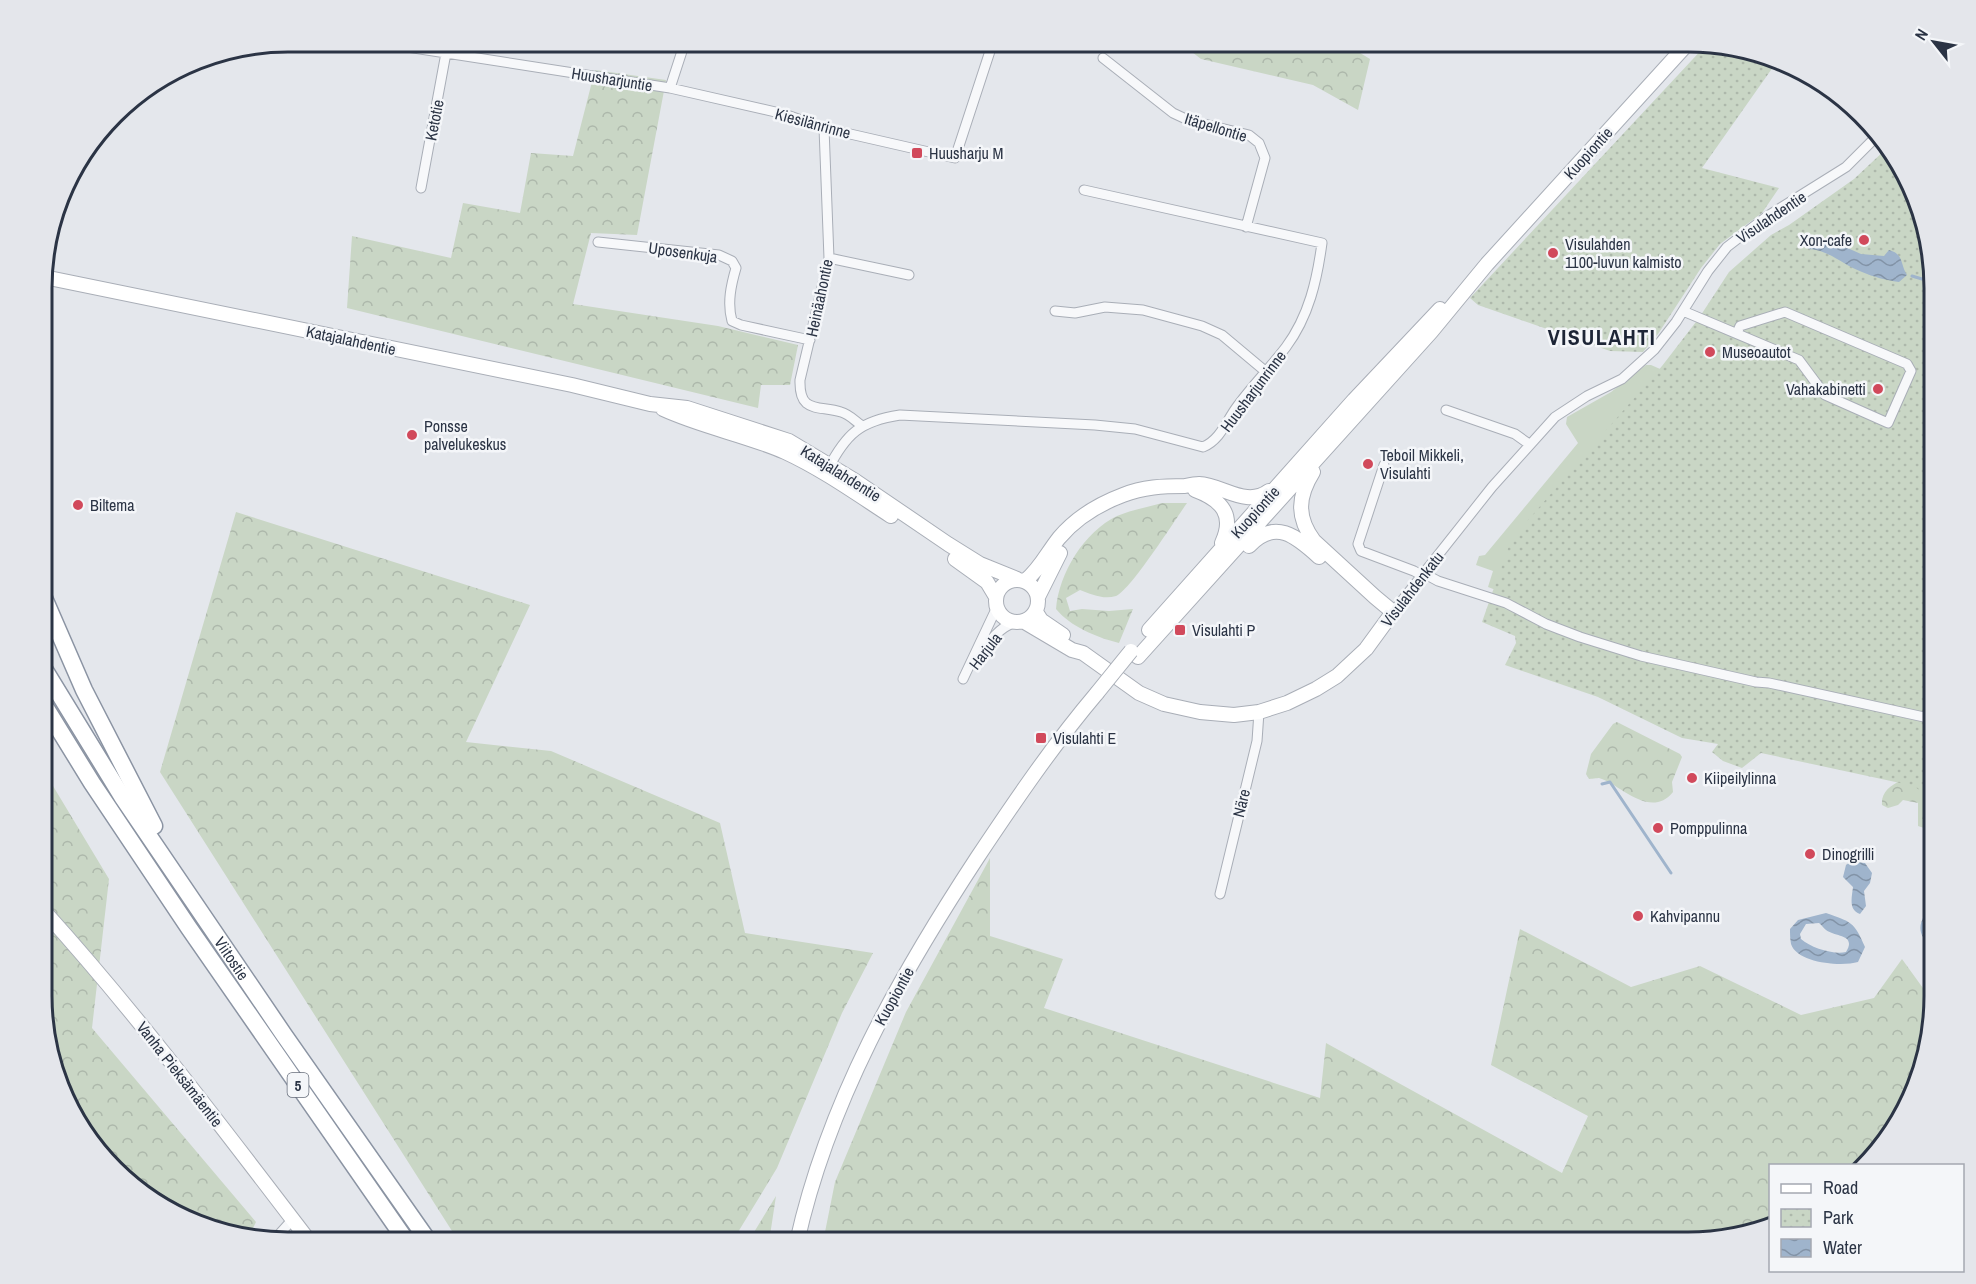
<svg xmlns="http://www.w3.org/2000/svg" width="1976" height="1284" viewBox="0 0 1976 1284" font-family="'Archivo Narrow',sans-serif">
<style>
.grass{fill:#c9d6c5}
.forest{fill:url(#forest-crowns)}
.park{fill:url(#park-dots)}
.water{fill:url(#water-waves);fill-rule:evenodd}
.lines{fill:none;stroke-linecap:round;stroke-linejoin:round}
.stream{stroke:#9fb4cc;stroke-width:3}
.street-casing{stroke:#a9aeb7;stroke-width:11}
.secondary-casing{stroke:#a9aeb7;stroke-width:16}
.highway-casing{stroke:#8b94a3;stroke-width:19}
.street{stroke:#f7f8fa;stroke-width:9}
.secondary{stroke:#fff;stroke-width:14}
.highway{stroke:#fff;stroke-width:16}
.secondary-bridge-casing{stroke:#a9aeb7;stroke-width:16;stroke-linecap:butt}
.secondary-bridge{stroke:#fff;stroke-width:14}
.poi-dot{fill:#d1495b;stroke:#f4f6f9;stroke-width:2}
.labels{text-anchor:middle;dominant-baseline:central;stroke-width:5;stroke-linejoin:round;paint-order:stroke}
.shield{fill:#f4f6f9;stroke:#676e7b;stroke-width:1.5}
.shield-label{font-size:15px;font-weight:bold;fill:#2b3445}
.street-label{font-size:16px;fill:#2b3445;stroke:#f4f6f9}
.poi-label{font-size:16px;fill:#2b3445;stroke:#f4f6f9;text-anchor:start}
.district-label{font-size:22px;font-weight:bold;letter-spacing:1.5px;fill:#1d2536;stroke:#f4f6f9}
.rim{fill:none;stroke:#2b3445;stroke-width:3}
</style>
<defs>
<pattern id="forest-crowns" width="20" height="18" patternUnits="userSpaceOnUse" patternTransform="scale(1.5)"><rect width="20" height="18" fill="#c9d6c5"/><path d="M2 6a3 3 0 1 1 6 0M12 15a3 3 0 1 1 6 0" fill="none" stroke="#adb8ab"/></pattern>
<pattern id="park-dots" width="8" height="8" patternUnits="userSpaceOnUse" patternTransform="scale(1.5)"><rect width="8" height="8" fill="#c9d6c5"/><path d="M2 2h.1M6 6h.1" fill="none" stroke="#adb8ab" stroke-width="1.8" stroke-linecap="round"/></pattern>
<pattern id="water-waves" width="16" height="10" patternUnits="userSpaceOnUse" patternTransform="scale(1.5)"><rect width="16" height="10" fill="#9fb4cc"/><path d="M0 5q4-4 8 0t8 0" fill="none" stroke="#8293a7"/></pattern>
</defs>
<rect width="100%" height="100%" fill="#e4e7ec"/>
<!-- grass -->
<path class="grass" d="M1646 365H1651L1674 375 1506 594 1488 587 1493 571 1476 565 1479 556 1485 555 1578 443 1566 424 1567 417 1611 392Z"/>
<!-- forest -->
<path class="forest" d="M1179 42H1342L1370 59 1358 110 1313 85 1201 59Z
M595 70 666 80 637 235 591 233 573 304 718 326 798 345 790 385H761L758 408 347 308 352 236 451 258 463 203 520 213 531 153 573 156Z
M1162 503H1187C1175 520 1130 591 1116 596 1103 600 1091 594 1080 590L1066 598 1070 611 1082 609 1109 611 1133 609 1119 643C1096 637 1071 627 1056 609 1059 573 1084 532 1117 516 1131 510 1148 507 1162 503Z
M236 512 530 605 466 742 551 751 720 823 745 933 873 953 842 1013 777 1168 732 1242H459L160 772Z
M1617 722 1680 754 1682 757 1672 782 1673 792C1650 820 1620 784 1599 778 1598 778 1590 779 1589 779L1586 774 1591 754 1613 724Z
M44 771 109 879 92 1028 256 1222 249 1236 209 1229 185 1217 145 1186 137 1185 75 1119 44 1028Z
M1933 771V819L1924 828 1918 826V803L1903 800 1898 805 1888 808 1882 805C1880 781 1916 776 1933 771Z
M990 858V936L1063 959 1044 1008 1320 1098 1326 1043 1562 1173 1588 1116 1491 1065 1520 929 1631 987 1700 966 1801 1015 1874 998 1902 959 1933 1002V1011L1921 1075 1892 1133 1857 1165 1770 1166V1221L1703 1241 823 1242 835 1182 906 1012Z
M776 1196 769 1242H748Z"/>
<!-- park -->
<path class="park" d="M1706 45 1767 55 1778 60 1702 168 1779 188 1762 213 1720 244 1701 268 1658 334 1643 352 1610 351 1478 305 1470 298Z
M1886 149 1901 165 1933 273V801L1914 786 1761 753 1742 768 1723 761 1712 752 1718 744 1682 738 1598 697 1505 665 1516 643 1515 636 1482 622 1508 548 1522 527 1662 366 1699 318 1729 272 1771 235 1789 225 1854 179Z"/>
<!-- water -->
<path class="water" d="M1814 239 1834 242 1861 254 1884 256 1889 250C1904 254 1900 264 1907 275L1899 282C1885 280 1874 277 1862 272 1843 265 1829 250 1809 249L1807 244Z
M1852 861 1865 863 1872 873 1870 883 1864 891 1866 906 1860 914C1848 910 1852 897 1853 887L1843 877 1846 865Z
M1933 900V949C1912 930 1921 921 1933 900Z
M1826 913C1851 922 1854 921 1865 947L1858 962C1841 967 1797 963 1791 944 1790 939 1790 933 1790 929L1798 920ZM1819 923C1822 925 1823 928 1826 930 1835 937 1857 934 1846 952 1834 955 1811 948 1801 939L1800 934 1806 924Z"/>
<g class="lines">
<!-- stream -->
<path class="stream" d="M1912 276 1922 279 1930 277 1933 279
M1602 784 1610 782 1671 873"/>
<!-- street casing -->
<g class="street-casing">
<path id="street" d="M375 42 670 88 784 114 824 128 955 158 993 42
M1103 58 1173 113 1188 120 1249 135 1259 143 1265 158 1246 227
M670 88 685 42
M824 128 829 258 800 380C799 414 818 405 841 412 849 414 855 421 861 425
M421 188 446 53
M598 242 719 255 732 261 736 268C731 285 727 303 732 321L741 325 810 340
M829 258 909 275
M1055 311 1075 313 1105 307 1143 310 1202 326 1222 335 1265 371
M1683 311 1799 360 1825 395 1888 423 1911 371 1907 364 1785 312 1740 326 1737 333
M1446 410 1515 434 1529 444
M1384 465 1358 544 1361 551 1414 571 1423 576
M828 469C846 434 860 421 900 415L1095 425 1135 429 1203 447C1220 440 1226 422 1236 408 1251 387 1270 368 1286 347 1309 316 1317 280 1322 243L1084 190
M1425 574 1438 581 1506 603 1546 624 1580 637 1641 656 1756 682 1769 683 1933 719
M1393 612 1492 487 1555 417 1587 396 1622 379 1654 350 1676 322 1708 271 1727 247 1766 217 1846 167 1875 138
M977 660C988 644 996 629 1015 622
M963 679 997 607
M1220 894 1257 741 1259 712
M274 1240 293 1219"/>
</g>
<!-- secondary casing -->
<g class="secondary-casing">
<path id="secondary" d="M44 277 572 385 650 404 687 408 789 441 854 480 948 544 980 564 1017 579
M663 409C702 427 746 435 785 452 822 469 857 494 891 516
M1195 490C1222 500 1235 515 1222 543
M1249 546C1275 518 1296 536 1319 557
M955 559 987 582 996 597
M996 601a21 21 0 1 1 42 0a21 21 0 1 1-42 0Z
M1025 581C1040 569 1047 553 1059 538 1075 519 1099 504 1123 495 1143 487 1163 486 1185 486 1190 485 1195 484 1199 484 1223 485 1246 508 1269 491
M1038 597 1060 553
M1036 612 1041 620 1063 635
M1023 621 1072 650 1083 653 1139 693 1164 704 1200 712 1234 715 1259 712 1287 703 1316 689 1337 676 1366 649 1393 612 1375 597 1314 541C1296 517 1298 496 1313 472
M1149 630 1354 400 1440 309
M1138 657 1431 332 1487 264 1689 42
M44 911C139 1016 224 1130 310 1242
M797 1242C828 1102 899 977 977 858 1015 801 1053 745 1097 693"/>
</g>
<!-- highway casing -->
<g class="highway-casing">
<g id="highway">
<path d="M44 598 84 690 154 826"/>
<path id="s1" d="M44 669 123 798 284 1035 429 1242"/>
<path d="M44 705 92 783 189 928 407 1242"/>
</g>
</g>
<!-- street -->
<use href="#street" class="street"/>
<!-- secondary -->
<use href="#secondary" class="secondary"/>
<!-- highway -->
<use href="#highway" class="highway"/>
<!-- secondary-bridge casing -->
<g class="secondary-bridge-casing">
<path id="secondary-bridge" d="M1097 693 1131 651"/>
</g>
<!-- secondary-bridge -->
<use href="#secondary-bridge" class="secondary-bridge"/>
</g>
<!-- markers -->
<g class="poi-dot">
<rect x="911" y="147" width="12" height="12" rx="3"/>
<circle cx="1864" cy="240" r="6"/>
<circle cx="1553" cy="253" r="6"/>
<circle cx="1710" cy="352" r="6"/>
<circle cx="1878" cy="389" r="6"/>
<circle cx="412" cy="435" r="6"/>
<circle cx="1368" cy="464" r="6"/>
<circle cx="78" cy="505" r="6"/>
<rect x="1174" y="624" width="12" height="12" rx="3"/>
<rect x="1035" y="732" width="12" height="12" rx="3"/>
<circle cx="1692" cy="778" r="6"/>
<circle cx="1658" cy="828" r="6"/>
<circle cx="1810" cy="854" r="6"/>
<circle cx="1638" cy="916" r="6"/>
</g>
<g class="labels">
<!-- shield labels -->
<rect class="shield" x="287.5" y="1073" width="21" height="24" rx="4.5"/>
<g class="shield-label">
<text x="298" y="1085">5</text>
</g>
<!-- street labels -->
<g class="street-label">
<text transform="translate(612 79) rotate(9)">Huusharjuntie</text>
<text transform="translate(434 120) rotate(-79)">Ketotie</text>
<text transform="translate(813 123) rotate(15)">Kiesilänrinne</text>
<text transform="translate(1216 127) rotate(17)">Itäpellontie</text>
<text transform="translate(1588 153) rotate(-48)">Kuopiontie</text>
<text transform="translate(1771 217) rotate(-34)">Visulahdentie</text>
<text transform="translate(683 252) rotate(8)">Uposenkuja</text>
<text transform="translate(819 298) rotate(-78)">Heinäahontie</text>
<text transform="translate(351 340) rotate(12)">Katajalahdentie</text>
<text transform="translate(1253 391) rotate(-53)">Huusharjunrinne</text>
<text transform="translate(841 473) rotate(32)">Katajalahdentie</text>
<text transform="translate(1255 512) rotate(-48)">Kuopiontie</text>
<text transform="translate(1412 589) rotate(-52)">Visulahdenkatu</text>
<text transform="translate(985 651) rotate(-52)">Harjula</text>
<text transform="translate(1241 803) rotate(-76)">Näre</text>
<text stroke="none"><textPath href="#s1" startOffset="345">Viitostie</textPath></text>
<text transform="translate(894 996) rotate(-61)">Kuopiontie</text>
<text transform="translate(180 1074) rotate(52)">Vanha Pieksämäentie</text>
</g>
<!-- poi labels -->
<g class="poi-label">
<text x="929" y="153">Huusharju M</text>
<text x="1852" y="240" text-anchor="end">Xon-cafe</text>
<text x="1565" y="244">Visulahden<tspan x="1565" dy="18">1100-luvun kalmisto</tspan></text>
<text x="1722" y="352">Museoautot</text>
<text x="1866" y="389" text-anchor="end">Vahakabinetti</text>
<text x="424" y="426">Ponsse<tspan x="424" dy="18">palvelukeskus</tspan></text>
<text x="1380" y="455">Teboil Mikkeli,<tspan x="1380" dy="18">Visulahti</tspan></text>
<text x="90" y="505">Biltema</text>
<text x="1192" y="630">Visulahti P</text>
<text x="1053" y="738">Visulahti E</text>
<text x="1704" y="778">Kiipeilylinna</text>
<text x="1670" y="828">Pomppulinna</text>
<text x="1822" y="854">Dinogrilli</text>
<text x="1650" y="916">Kahvipannu</text>
</g>
<!-- district labels -->
<g class="district-label">
<text x="1602" y="337">VISULAHTI</text>
</g>
</g>
<!-- crop -->
<path d="M0 0H1976V1284H0ZM288 52H1688A236 236 0 0 1 1924 288V996A236 236 0 0 1 1688 1232H288A236 236 0 0 1 52 996V288A236 236 0 0 1 288 52Z" fill="#e4e6eb" fill-rule="evenodd"/>
<path class="rim" d="M288 52H1688A236 236 0 0 1 1924 288V996A236 236 0 0 1 1688 1232H288A236 236 0 0 1 52 996V288A236 236 0 0 1 288 52Z"/>
<!-- legend -->
<rect x="1769" y="1164" width="195" height="108" fill="#f4f6f9" stroke="#a4a8b1" stroke-width="1.5"/>
<rect x="1781" y="1184" width="30" height="9" fill="#ffffff" stroke="#a4a8b1" stroke-width="1.5"/>
<text x="1823" y="1194" font-size="18" fill="#2b3445">Road</text>
<rect x="1781" y="1209" width="30" height="18" fill="url(#park-dots)" stroke="#a4a8b1" stroke-width="1.5"/>
<text x="1823" y="1224" font-size="18" fill="#2b3445">Park</text>
<rect x="1781" y="1239" width="30" height="18" fill="url(#water-waves)" stroke="#a4a8b1" stroke-width="1.5"/>
<text x="1823" y="1254" font-size="18" fill="#2b3445">Water</text>
<!-- north arrow -->
<g transform="translate(1934 42) rotate(301)" stroke="#f4f6f9" stroke-width="4.5" paint-order="stroke">
<path d="M0-4.5L10 22L0 15L-10 22Z" fill="#2b3445"/>
<text y="-9" font-size="16" font-weight="bold" text-anchor="middle" fill="#2b3445">N</text>
</g>
</svg>
